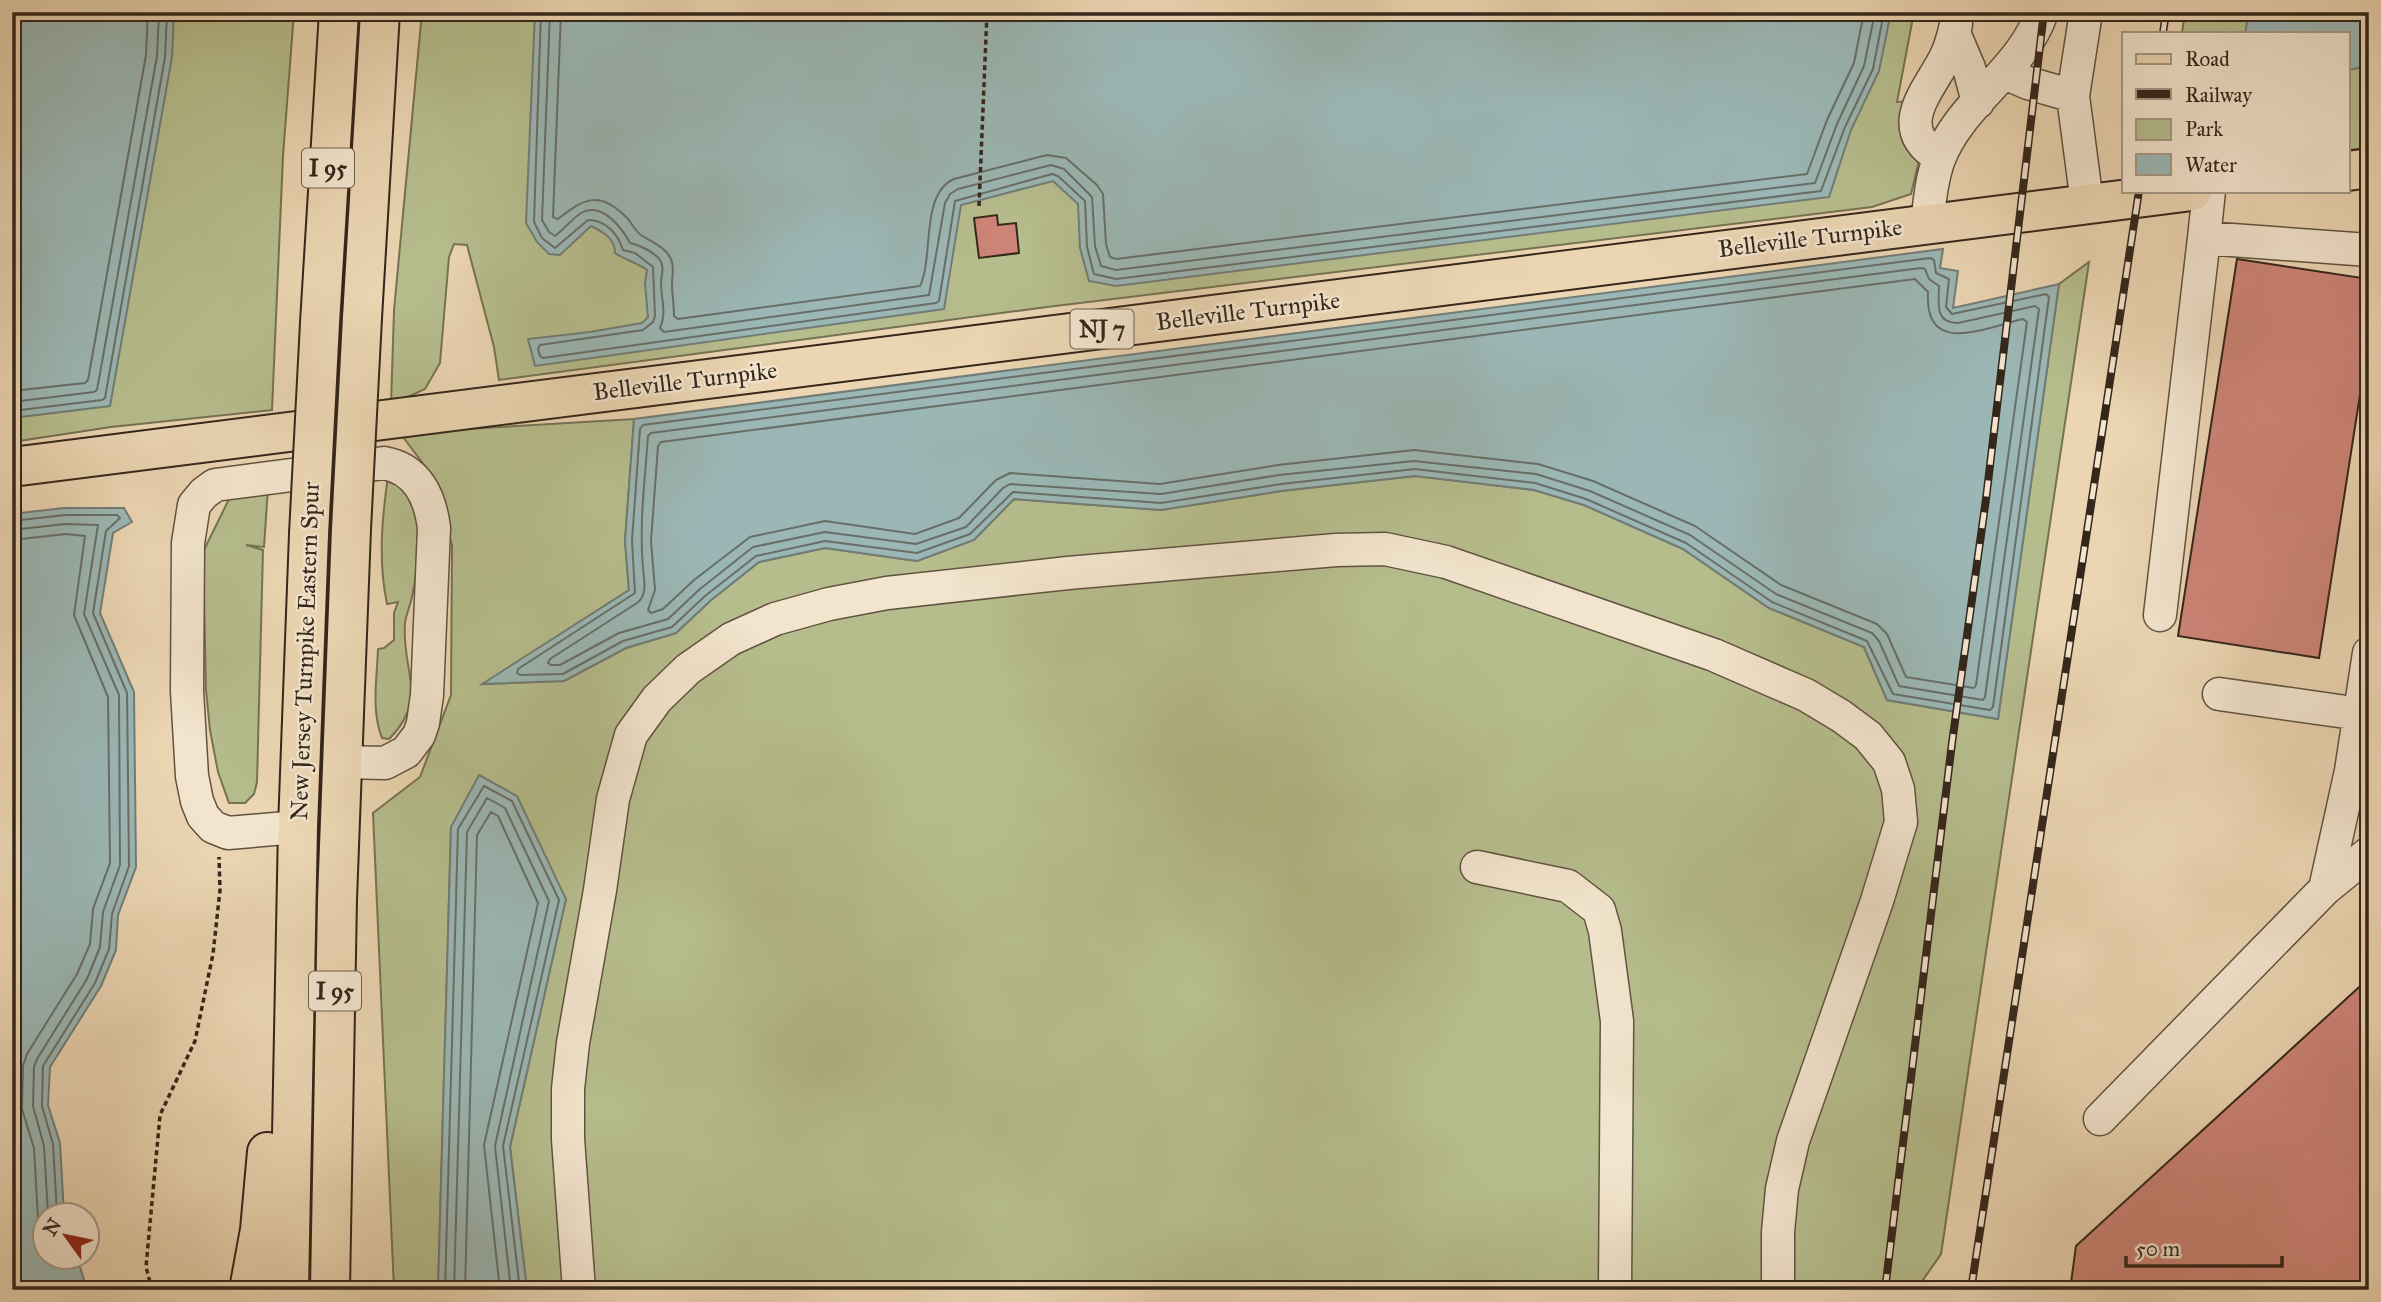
<svg xmlns="http://www.w3.org/2000/svg" width="2381" height="1302" viewBox="0 0 2381 1302" font-family="'IM FELL Great Primer',serif">
<style>
.green{fill:#b6bd8d;stroke:#767254;stroke-width:2}
.water{fill:#9bb7b5;stroke:#727d77;stroke-width:2}
.lines{fill:none;stroke-linecap:round;stroke-linejoin:round}
.shore{stroke:#686e68;stroke-width:2}
.building{fill:#cd8477;stroke:#35261b;stroke-width:2}
.minor-casing{stroke:#625241;stroke-width:35}
.major-casing{stroke:#35261b;stroke-width:42}
.highway-casing{stroke:#35261b;stroke-width:42}
.path{stroke:#35261b;stroke-width:3.5;stroke-dasharray:5 3.5;stroke-linecap:butt}
.minor{stroke:#f2e4cd;stroke-width:32}
.major{stroke:#ebd5b2;stroke-width:38}
.highway{stroke:#ebd5b2;stroke-width:38}
.rail-casing{stroke:#35261b;stroke-width:8}
.rail{stroke:#f2e4cd;stroke-width:5;stroke-dasharray:16;stroke-linecap:butt}
.highway-bridge-casing{stroke:#35261b;stroke-width:42;stroke-linecap:butt}
.highway-bridge{stroke:#ebd5b2;stroke-width:38}
.labels{text-anchor:middle;dominant-baseline:central;stroke-width:5;stroke-linejoin:round;paint-order:stroke}
.shield{fill:#f2e4cd;stroke:#6e5f50;stroke-width:2}
.shield-label{font-size:23px;font-weight:bold;fill:#35261b}
.street-label{font-size:24px;fill:#35261b;stroke:#f2e4cd}
</style>
<rect width="100%" height="100%" fill="#ebd5b2"/>
<filter id="stains"><feTurbulence type="fractalNoise" baseFrequency=".00286" numOctaves="4"/><feColorMatrix values="0 0 0 0 .2 0 0 0 0 .09 0 0 0 0 .02 0 0 0 .5 -.17"/></filter>
<radialGradient id="worn" r=".72"><stop offset=".6" stop-color="#630" stop-opacity="0"/><stop offset="1" stop-color="#630" stop-opacity=".3"/></radialGradient>
<!-- green -->
<path class="green" d="M12 12H294L283 156 272 410 111 427 12 442Z
M422 12H1914L1897 102 1925 100 1930 116 1911 194 1872 207 1047 307 499 380 494 347 467 245 454 244 449 257 440 363 425 389 391 405 394 310Z
M2185 12H2369V148L2348 150V33H2182Z
M2089 262 1941 1254 1916 1290H527L510 1147 566 899 451 827 438 1290H394L373 813 420 777 451 695 452 545 430 473 400 433 634 419 625 541 629 590 484 684 564 681 626 648 676 633 710 601 759 562 825 548 917 561 974 540 1014 499 1161 510 1281 491 1415 476 1534 490 1584 505 1683 549 1769 608 1864 647 1887 700 1998 719 2059 284Z
M388 476C392 478 398 481 402 484 428 507 418 567 412 597 410 606 406 615 405 623 401 671 430 698 389 739L382 738C371 711 377 678 378 649L384 648 394 640V613L398 602 387 604C378 561 382 518 388 476Z
M268 488 264 547 246 545 263 550 257 782 254 794 245 803H229L218 772 210 730 206 690 203 552 231 495Z"/>
<!-- water -->
<path class="water" d="M12 12H174L172 57 110 406 12 418Z
M535 12H1891L1879 71 1851 130 1829 197 1116 286 1089 281 1080 248 1078 204 1053 181 961 205 944 309 535 366 528 339 590 332 642 323 648 317 645 284 647 270C636 262 625 260 615 253 615 238 603 232 591 226L560 255 549 254 537 242 526 223Z
M2249 12H2369V66L2348 70V33H2245Z
M1943 249 1940 268 1958 271 1953 308 2059 284 1998 719 1887 700 1864 647 1769 608 1683 549 1584 505 1534 490 1415 476 1281 491 1161 510 1014 499 974 540 917 561 825 548 759 562 710 601 676 633 626 648 564 681 482 684 629 590 625 541 634 419Z
M64 508H124L132 522 113 533 100 613 134 692 136 867 118 915 116 950 101 986 50 1067 48 1105 60 1143 64 1214H46V1256L77 1257 87 1290H12V514Z
M479 775 517 796 566 899 510 1147 527 1290H438L451 827Z"/>
<g class="lines">
<!-- shore -->
<path class="shore" d="M541 12 534 222 542 238 555 248 588 220C606 220 618 234 623 250L635 253 653 267 655 316 653 322 643 330 540 345 538 349 540 356 543 358 936 303 939 301 955 201 1052 174 1058 176 1085 201 1087 247 1094 274 1116 279 1821 191 1845 127 1873 69 1884 12
M550 12 542 220 549 232 555 236C564 229 572 219 581 213 602 201 622 228 630 243 640 245 654 252 660 260 665 268 661 275 661 283 661 299 667 313 660 328L664 332 929 295 945 203 950 194 958 189 1051 165 1064 169 1092 197 1095 246 1101 266 1116 270 1815 183 1837 124 1864 66 1875 12
M561 12 553 217 558 219C584 198 600 190 627 218 632 223 635 231 641 235 652 242 668 248 672 262 674 270 672 276 672 284 672 294 674 305 674 316L678 319 920 286C934 257 920 194 954 179L1047 155 1066 158 1097 185 1103 194 1106 244 1110 257 1116 259 1807 174 1827 120 1854 63 1864 12
M1930 258 1934 260 1936 273 1949 279 1946 307 1952 314 2046 294 2049 297 1993 707 1990 710 1893 694 1867 641 1772 602 1686 543 1586 499 1535 483 1415 469 1281 484 1161 503 1013 492 970 534 917 553 825 541 756 556 705 596 672 627 623 641 563 674 520 675 517 673 518 669 635 593 632 541 640 429 643 425Z
M1921 268 1925 269 1929 279 1939 286C1939 303 1934 323 1958 323L2035 306 2039 309 1985 697 1983 700 1899 686 1879 641 1872 633 1776 594 1690 535 1590 491 1536 474 1414 461 1279 475 1161 494 1010 484 1003 488 966 527 916 544 825 532 753 547 700 589 668 619 619 633 560 665H551L548 663 550 659 637 603C648 594 644 581 643 568 639 524 645 480 648 436L651 433Z
M1915 279 1928 292C1924 357 1984 328 2023 319L2027 322 1976 685 1974 688 1906 677 1887 634 1877 624 1781 585 1695 526 1593 481 1538 464 1414 450 1278 465 1160 484 1010 473 996 480 959 518 915 534 825 521 750 537 694 580 663 609 651 613 648 610 655 590 651 541 658 446 661 442Z
M12 391 85 383 88 380 146 55 148 12
M12 402 94 392 97 390 157 56 159 12
M12 411 102 400 105 398 165 57 167 12
M12 521 65 515H117L120 518 106 531 93 613 127 693 129 866 112 914 109 949 95 983 43 1066 42 1106 53 1144 57 1214
M12 530 65 524 98 525 84 614 119 695 120 865 103 912 100 947 87 979 37 1059 34 1067 33 1106 44 1146 48 1214
M12 540 66 534 85 536 74 615 108 697 110 863 93 909 90 944 77 974 27 1054 23 1066 22 1109 34 1148 38 1219 46 1232
M445 1290 458 829 484 786 512 801 559 900 503 1146 520 1290
M454 1290 467 832 487 798 505 808 549 901 495 1146 511 1290
M465 1290 477 835 491 812 498 816 538 903 484 1145 500 1290"/>
</g>
<!-- building -->
<path class="building" d="M997 215 998 225 1016 223 1019 253 979 258 974 218Z
M2237 259 2369 279V337L2319 658 2178 636Z
M2369 978V1290H2070L2076 1246Z"/>
<g class="lines">
<!-- minor casing -->
<g class="minor-casing">
<path id="minor" d="M2086 12 2073 96 2087 203
M1956 24 1954 33 1969 68 1978 102
M2005 73 2028 83 2073 96
M1939 157C1889 126 1932 88 1947 54 1950 48 1952 40 1954 33
M1927 223C1930 201 1931 180 1939 159 1961 102 2022 71 2042 12
M2204 238 2209 191
M2160 615 2204 238 2369 250
M2219 694 2360 714
M298 827 228 833 213 827 203 816 197 801 192 776 187 691 188 543 194 505 204 493 215 485 384 463C417 469 430 496 434 528L427 695 423 723 419 735 406 752 385 763 342 762
M1477 867 1568 886 1599 910 1605 931 1617 1021 1615 1290
M2325 889 2369 853
M2100 1119 2325 889 2351 771 2369 653
M579 1290 568 1139V1089L573 1043 600 890 613 799 631 735 657 699 688 669 731 639 775 619 829 604 887 593 1068 573 1336 550 1385 549 1446 562 1714 655 1806 695 1841 716 1868 736 1889 762 1898 789 1901 822 1877 901 1793 1141 1782 1189 1778 1232V1290"/>
</g>
<!-- major casing -->
<g class="major-casing">
<path id="major" d="M2348 171 2369 168
M12 467 2192 191"/>
</g>
<!-- highway casing -->
<g class="highway-casing">
<path id="highway" d="M362 318 380 12
M320 323 339 12
M249 1290 260 1230 267 1152
M289 1290 298 827 309 534
M330 1290 337 899 351 529"/>
</g>
<!-- path -->
<path class="path" d="M979 206 987 12
M152 1290 146 1267 160 1115 195 1041 213 954 220 890 219 857"/>
<!-- minor -->
<use href="#minor" class="minor"/>
<!-- major -->
<use href="#major" class="major"/>
<!-- highway -->
<use href="#highway" class="highway"/>
<!-- rail casing -->
<g class="rail-casing">
<path id="rail" d="M2163 33 2166 12
M1885 1290 1952 743 1986 499 2044 12
M1971 1290 2139 191"/>
</g>
<!-- rail -->
<use href="#rail" class="rail"/>
<!-- highway-bridge casing -->
<g class="highway-bridge-casing">
<path id="highway-bridge" d="M351 529 362 318
M309 534 320 323"/>
</g>
<!-- highway-bridge -->
<use href="#highway-bridge" class="highway-bridge"/>
</g>
<g class="labels">
<!-- shield labels -->
<g class="shield">
<rect x="302" y="148.5" width="52" height="39" rx="5"/>
<rect x="1070.5" y="309.5" width="63" height="39" rx="5"/>
<rect x="309" y="971.5" width="52" height="39" rx="5"/>
</g>
<g class="shield-label">
<text x="328" y="168">I 95</text>
<text x="1102" y="329">NJ 7</text>
<text x="335" y="991">I 95</text>
</g>
<!-- street labels -->
<g class="street-label">
<text transform="translate(1810 238) rotate(-7)">Belleville Turnpike</text>
<text transform="translate(1248 311) rotate(-7)">Belleville Turnpike</text>
<text transform="translate(685 381) rotate(-7)">Belleville Turnpike</text>
<text transform="translate(305 651) rotate(-88)">New Jersey Turnpike Eastern Spur</text>
</g>
</g>
<!-- margin -->
<rect width="2381" height="1302" fill="none" stroke="#ebd5b2" stroke-width="42"/>
<rect x="14" y="14" width="2353" height="1274" fill="none" stroke="#35261b" stroke-width="3.5"/>
<rect x="21" y="21" width="2339" height="1260" fill="none" stroke="#35261b" stroke-width="2"/>
<!-- legend -->
<rect x="2122" y="32" width="228" height="161" fill="#f2e4cd" stroke="#a69886" stroke-width="2"/>
<rect x="2136" y="54" width="35" height="10" fill="#ebd5b2" stroke="#a69886" stroke-width="2"/>
<text x="2185" y="66" font-size="21" fill="#35261b">Road</text>
<rect x="2136" y="89" width="35" height="10" fill="#35261b" stroke="#a69886" stroke-width="2"/>
<text x="2185" y="102" font-size="21" fill="#35261b">Railway</text>
<rect x="2136" y="119" width="35" height="21" fill="#b6bd8d" stroke="#a69886" stroke-width="2"/>
<text x="2185" y="136" font-size="21" fill="#35261b">Park</text>
<rect x="2136" y="154" width="35" height="21" fill="#9bb7b5" stroke="#a69886" stroke-width="2"/>
<text x="2185" y="172" font-size="21" fill="#35261b">Water</text>
<!-- north arrow -->
<g transform="translate(66 1236) rotate(303)"><circle r="33" fill="#f2e4cd" stroke="#a69886" stroke-width="2"/>
<path d="M0-5L12 26L0 18L-12 26Z" fill="#8f2418"/>
<text y="-10" font-size="19" font-weight="bold" text-anchor="middle" fill="#35261b">N</text>
</g>
<!-- scale -->
<path d="M2126 1256v10h156v-10" fill="none" stroke="#35261b" stroke-width="3.5"/>
<text x="2136" y="1256" font-size="21" fill="#35261b" stroke="#f2e4cd" stroke-width="5" paint-order="stroke">50 m</text>
<rect width="100%" height="100%" filter="url(#stains)"/>
<rect width="100%" height="100%" fill="url(#worn)"/>
</svg>
